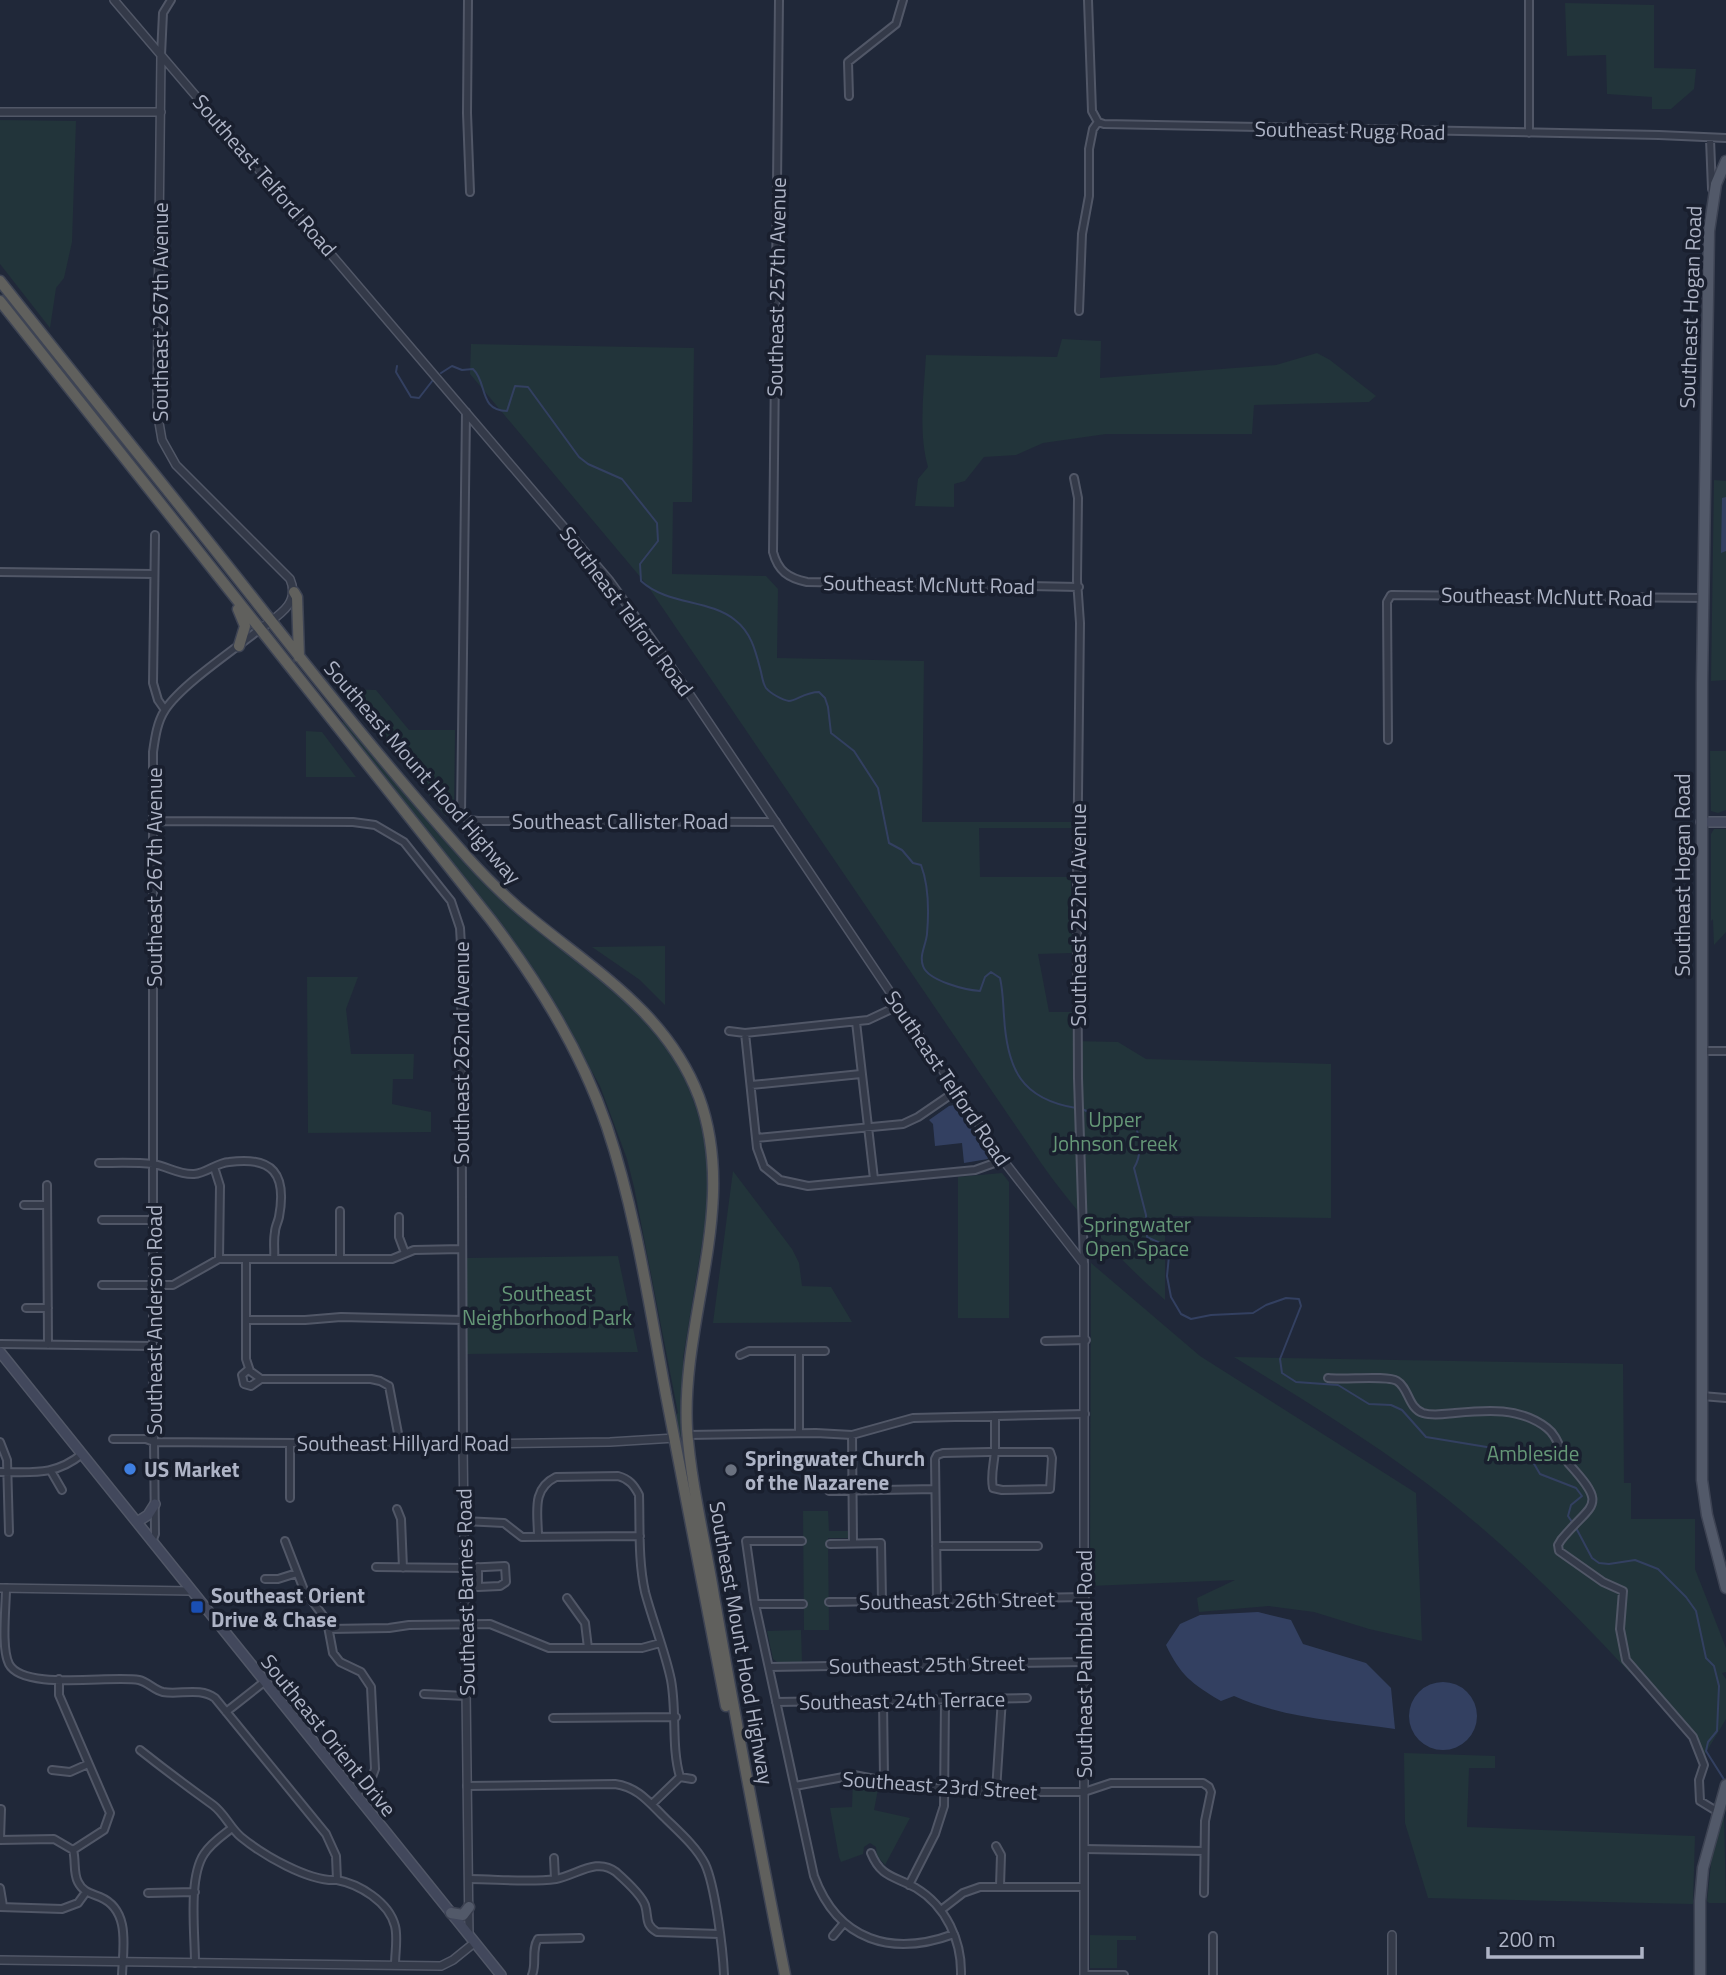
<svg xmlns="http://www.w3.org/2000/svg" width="1726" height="1975" viewBox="0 0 1726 1975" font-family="'Titillium Web',sans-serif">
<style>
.green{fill:#22343a}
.water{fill:#334061}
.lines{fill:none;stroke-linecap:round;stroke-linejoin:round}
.stream{stroke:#334061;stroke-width:2}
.minor-casing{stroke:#515767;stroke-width:10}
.tertiary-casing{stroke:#515767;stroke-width:10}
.secondary-casing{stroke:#515767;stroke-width:12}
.primary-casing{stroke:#3d4353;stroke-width:13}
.trunk-casing{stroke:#3e4454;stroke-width:13}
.minor{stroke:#343a49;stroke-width:6}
.tertiary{stroke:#343a49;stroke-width:7}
.secondary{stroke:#42485c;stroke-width:9}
.primary{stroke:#525969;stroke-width:10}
.trunk{stroke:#60605d;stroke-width:10}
.shop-dot{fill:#3f7fe0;stroke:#191f2e;stroke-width:2.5}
.worship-dot{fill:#6b7280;stroke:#191f2e;stroke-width:2.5}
.transit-dot{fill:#1a4fb4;stroke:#191f2e;stroke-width:2.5}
.labels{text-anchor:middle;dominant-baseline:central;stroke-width:7;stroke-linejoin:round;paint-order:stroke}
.street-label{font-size:21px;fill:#aeb4c6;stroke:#191f2e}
.park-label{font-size:21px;fill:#659777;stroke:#191f2e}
.poi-label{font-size:21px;font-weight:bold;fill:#aeb4c6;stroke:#191f2e;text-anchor:start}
</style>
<rect width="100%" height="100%" fill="#202839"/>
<!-- green -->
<path class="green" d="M1565 3 1654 5V68L1696 69 1694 89 1671 109H1652V97L1607 94 1606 55 1567 56Z
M0 120 76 121 72 242 64 278 56 288 50 328 0 264Z
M1062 339 1101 341 1100 378 1276 365 1317 353 1330 360 1376 396 1369 402 1254 405 1252 434H1106L1043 443 1016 455 984 457 965 481 954 484V507L915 506 918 479 928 467C918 431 924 392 926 355L1057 357Z
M471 344 694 348 692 502H673L672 574 766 576 778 589 777 658 924 661 922 822H1071V828H979L980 877H1071L1072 953 1038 954 1049 1012H1072L1073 1041 1118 1042 1146 1059 1331 1064V1218L1165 1216V1300C1118 1259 1077 1214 1041 1163L647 585 470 374Z
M1714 480 1726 481V680L1711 681Z
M349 689 376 690 409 730H455L454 816H445Z
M344 721C394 782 445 846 502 901 533 930 569 954 602 980 677 1041 712 1109 708 1206L683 1358V1438L679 1435 675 1416 678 1413 634 1187 627 1159 600 1086 556 1007 519 950 341 724Z
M306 731 322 732 356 777H306Z
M1710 751H1726V810L1718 813 1711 811Z
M1714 829H1726V932L1714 945 1713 919 1711 921V834Z
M665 946V1005L640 980 592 947Z
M307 977H358L346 1009 351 1054H414L413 1079H393L392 1104 431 1112V1132L308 1133Z
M733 1171 792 1249 799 1263 802 1286 831 1287 852 1322 713 1323Z
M1002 1173 1009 1182V1318H958V1177Z
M618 1256 638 1352 467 1354 466 1258Z
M1091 1263 1200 1356 1416 1493 1422 1641 1369 1629 1314 1612 1269 1606 1199 1612 1197 1598 1235 1580 1090 1586Z
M1234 1357 1623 1364 1624 1483H1631V1519H1695V1569L1726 1648V1672L1722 1673 1726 1679V1719L1705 1754 1635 1672H1629C1572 1610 1513 1552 1447 1499 1380 1446 1307 1402 1234 1357Z
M803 1511H828L829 1531H852L850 1538H828L829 1630H804Z
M801 1630 802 1662H777L773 1659 767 1631Z
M1404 1753 1495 1756V1768H1469L1467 1827 1695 1836 1693 1904 1428 1898 1405 1823Z
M853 1780 879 1784 874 1810 910 1818 885 1865 877 1856 876 1847 870 1843 864 1847 863 1854 841 1862 839 1857 830 1808 852 1807Z
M1724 1814 1726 1903H1709L1707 1901 1712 1855Z
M1090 1935 1136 1936V1940H1117V1968H1090Z"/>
<!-- water -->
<path class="water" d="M1726 497V551L1721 553 1722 498Z
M954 1105 985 1149 988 1159 964 1163 962 1143 935 1146 933 1124 929 1120 949 1106Z
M1258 1612 1291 1620 1303 1644 1366 1663 1391 1688 1395 1729C1340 1721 1286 1719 1234 1696L1221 1701C1192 1684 1180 1675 1166 1645L1180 1624 1200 1615Z
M1409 1716a34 34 0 1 1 68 0a34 34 0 1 1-68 0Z"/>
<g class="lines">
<!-- stream -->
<path class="stream" d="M397 366 396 372 411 397 419 398 433 380
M441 373 452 366 462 370 473 369C488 383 478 410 507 411L515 386 528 387 579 457 588 464 622 479 657 523 658 541 640 564 641 581C667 605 709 599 735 620 752 633 756 653 761 672 762 676 763 684 766 688 770 693 782 700 789 701 796 701 805 692 819 692L825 698 828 707 831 733 854 751 878 788 889 843 902 850 913 863 921 865C929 886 929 911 927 934 926 945 919 955 923 966 928 981 966 990 980 991L985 977 991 972 1000 978C1003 991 1003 1003 1004 1016 1007 1069 1021 1099 1076 1108
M1082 1109 1108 1121 1123 1120 1135 1124C1140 1138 1142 1155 1134 1168L1146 1215 1147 1237 1162 1244 1169 1256 1167 1276 1171 1297 1181 1314 1191 1319 1211 1315 1253 1313 1266 1305 1286 1298 1299 1299 1301 1306 1280 1359 1282 1373 1296 1382 1338 1385 1369 1404 1391 1405 1402 1410 1426 1437 1505 1450 1525 1456 1533 1462 1540 1474 1576 1488 1582 1496 1571 1505 1568 1516 1572 1522
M1575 1526 1592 1558 1599 1563 1609 1564 1635 1560 1658 1569 1686 1597 1696 1611 1706 1658 1714 1666 1719 1686 1717 1731 1708 1742 1706 1751 1725 1781"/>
<!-- minor casing -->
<g class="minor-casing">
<path id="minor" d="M468 0 467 113 470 192
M779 0 773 552C778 571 788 578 807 582L1079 587
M1088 0 1092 111 1098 122 1104 124 1659 135 1726 138
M1529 0V133
M161 55 163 13 171 0
M849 96 848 62 896 24 903 0
M1710 139 1712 189
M1079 311 1082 234 1089 196V149L1093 129 1098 122
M466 412 461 815 469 820 478 821 776 822
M1074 478 1078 498 1077 580 1080 623 1077 880 1078 1078 1084 1264
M155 535 153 683 158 700 165 710
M0 572 154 574
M1388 740 1387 602 1391 595 1703 598
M856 1022 874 1179
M729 1031 745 1033 868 1020 898 1006
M745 1033 757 1148 764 1167 780 1180 808 1186 975 1170 1003 1160
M1701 1051H1726
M751 1085 861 1074
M756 1138 903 1124 918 1117 956 1091
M99 1163C116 1163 135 1162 153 1164 167 1166 179 1175 194 1174 207 1173 216 1163 229 1162 273 1156 287 1174 279 1217 278 1222 275 1227 275 1232 273 1241 275 1251 274 1259
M214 1167 220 1186 219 1259
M47 1185 48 1345
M24 1205H47
M399 1217V1237L405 1253
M102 1220H153
M246 1259V1359L250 1371 261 1379H371L380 1381 389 1386
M340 1259V1211
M102 1285H173L219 1259H392L414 1250 462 1249
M26 1308H48
M246 1320H305L341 1317 463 1320
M1045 1341 1086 1340
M0 1344 153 1346
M799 1351V1433
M740 1355 749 1351H825
M249 1369 242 1375 244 1384 251 1386 261 1379
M1328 1378C1345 1380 1387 1375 1397 1381 1409 1388 1408 1408 1423 1413 1433 1416 1444 1414 1455 1413 1487 1410 1520 1407 1547 1428 1559 1437 1560 1453 1569 1464 1609 1508 1592 1502 1561 1540L1558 1545 1559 1551 1603 1582 1623 1591 1620 1629 1626 1660 1693 1737 1704 1765 1699 1780 1700 1801 1718 1812
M389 1386 400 1444
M1702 1396 1726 1398
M688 1435 816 1433 852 1435 913 1418 1085 1414
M852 1435 853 1543
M113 1439H146L154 1442 463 1444 461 945 460 928 451 901 404 842 375 825 353 822 152 821
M0 1442 7 1460 9 1532
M51 1471 62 1490
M0 1472C33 1472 55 1476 82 1454
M829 1491 935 1489
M290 1498V1443
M397 1509 401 1519 403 1568
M464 1521 504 1523 522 1537 640 1536
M538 1537C538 1513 531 1489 556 1477L618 1476C629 1479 634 1485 639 1495 640 1527 638 1560 645 1592 653 1622 665 1651 671 1680 677 1712 671 1746 680 1777
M285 1541 304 1590 327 1621 333 1653 340 1662 361 1672 371 1687 375 1769 371 1780 355 1795
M802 1541H746L755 1604 814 1876C838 1941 892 1957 954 1934
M152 1542 155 1534 153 1346V752C155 738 157 722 165 710 181 685 235 649 260 629
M830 1544 881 1543 882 1601
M936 1546H1038
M376 1567 465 1568 505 1566 506 1582 500 1586 478 1587V1567
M265 1579H278L297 1573
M6 1588C6 1607 1 1648 9 1664 23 1691 111 1675 139 1680 148 1682 154 1690 163 1692 180 1695 200 1687 215 1698L326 1834 336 1856 337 1880C359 1884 389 1902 395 1926 398 1938 395 1952 395 1965
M567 1598 585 1623 588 1648
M937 1600 935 1459 937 1455 943 1453 989 1452H1050L1052 1458 1050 1489 1002 1490 993 1488C990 1474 995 1461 995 1448V1416
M829 1602 1085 1597
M755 1604H803
M329 1629 389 1628 409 1625 490 1624 549 1648H642L660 1643
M769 1667 1085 1662
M59 1679V1695L110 1813 104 1830 73 1850
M424 1694 466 1696
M883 1700 884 1779
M776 1702 1027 1698
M226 1712 264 1682
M553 1718 676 1717
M140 1750C164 1769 188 1787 213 1805 225 1814 230 1828 241 1837 263 1855 309 1882 337 1880
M52 1770 70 1772 88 1764
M467 1786 615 1784C637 1787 648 1801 663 1816 677 1830 696 1846 705 1864 715 1885 723 1950 724 1975
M795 1786 854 1775 917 1787 1014 1792H1084L1111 1783H1203L1209 1787 1211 1792 1205 1821 1204 1893
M996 1791 1002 1698
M652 1804 680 1777 692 1779
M0 1839 1 1809
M0 1840 54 1839 73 1850
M996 1846 1001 1855 1000 1886
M1084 1849 1204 1851
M73 1850C76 1860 73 1873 78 1882 83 1892 90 1893 100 1897 131 1910 123 1948 122 1975
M871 1853C881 1878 895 1876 916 1888 946 1906 962 1941 961 1975
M554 1858 555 1879
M469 1879C497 1879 528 1883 556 1879 577 1875 597 1857 616 1872 625 1880 641 1894 645 1905 649 1918 644 1924 657 1932L719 1934
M909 1885 935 1834 944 1806 945 1699
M0 1888 3 1906
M148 1893 195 1892
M0 1907 62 1909 78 1903 86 1892
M941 1910 963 1893 980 1887H1084
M833 1936 843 1924
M195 1963C195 1933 188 1878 204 1854 211 1843 222 1836 232 1828
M532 1975C537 1964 531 1950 538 1939L580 1938
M1084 1975H1124
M1213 1975V1936"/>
</g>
<!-- tertiary casing -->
<g class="tertiary-casing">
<path id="tertiary" d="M114 0 609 580 668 662 1003 1160 1084 1264V1975
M161 55 157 411 162 440 176 465 290 579C301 604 277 616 260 629
M0 112H161
M0 1588 191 1591
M469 1935 463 1444 610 1442 675 1438
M1392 1935V1975
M0 1960 441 1966 453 1960 474 1943"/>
</g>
<!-- secondary casing -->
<g class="secondary-casing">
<path id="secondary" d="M1701 822H1726
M0 1352 501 1975
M137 1522 148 1515 155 1504"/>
</g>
<!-- primary casing -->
<g class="primary-casing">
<path id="primary" d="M1726 161 1716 184 1709 231 1702 683V1480L1707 1515 1726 1588
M451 1913 463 1915 469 1907
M1700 1975V1901L1703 1868 1726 1785"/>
</g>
<!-- trunk casing -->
<g class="trunk-casing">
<path id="trunk" d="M0 281C90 395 182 507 272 622 335 702 399 781 468 858 488 880 509 901 532 919 597 972 668 1015 699 1097 739 1206 681 1318 687 1429 691 1485 705 1540 714 1596 736 1722 760 1849 785 1975
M0 301 491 920C539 983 581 1051 607 1127 636 1213 649 1305 666 1395 686 1499 706 1603 726 1706
M294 592 297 597 299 657
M238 609 245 626 239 646"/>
</g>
<!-- minor -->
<use href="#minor" class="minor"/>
<!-- tertiary -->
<use href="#tertiary" class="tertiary"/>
<!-- secondary -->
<use href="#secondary" class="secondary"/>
<!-- primary -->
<use href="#primary" class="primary"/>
<!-- trunk -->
<use href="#trunk" class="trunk"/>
</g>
<!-- markers -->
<circle class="shop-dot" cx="130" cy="1469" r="7"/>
<circle class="worship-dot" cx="731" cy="1470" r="7"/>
<rect class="transit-dot" x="190" y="1600" width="14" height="14" rx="3.5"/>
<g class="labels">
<!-- street labels -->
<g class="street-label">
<text transform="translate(1350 130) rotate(1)">Southeast Rugg Road</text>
<text transform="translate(265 175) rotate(49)">Southeast Telford Road</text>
<text transform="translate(776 287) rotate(-89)">Southeast 257th Avenue</text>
<text transform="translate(1690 307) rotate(-88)">Southeast Hogan Road</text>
<text transform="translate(160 312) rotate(-90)">Southeast 267th Avenue</text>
<text transform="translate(929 584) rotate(1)">Southeast McNutt Road</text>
<text transform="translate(1547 596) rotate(1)">Southeast McNutt Road</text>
<text transform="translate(627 611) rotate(53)">Southeast Telford Road</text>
<text transform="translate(423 772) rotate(49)">Southeast Mount Hood Highway</text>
<text x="620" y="821">Southeast Callister Road</text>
<text transform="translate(1682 875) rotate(-90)">Southeast Hogan Road</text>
<text transform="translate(154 877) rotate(-90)">Southeast 267th Avenue</text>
<text transform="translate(1078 915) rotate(-90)">Southeast 252nd Avenue</text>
<text transform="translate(461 1053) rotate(-90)">Southeast 262nd Avenue</text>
<text transform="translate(948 1078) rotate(56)">Southeast Telford Road</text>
<text transform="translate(154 1320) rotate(-90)">Southeast Anderson Road</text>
<text x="403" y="1443">Southeast Hillyard Road</text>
<text transform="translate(465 1592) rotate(-91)">Southeast Barnes Road</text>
<text transform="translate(957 1600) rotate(-1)">Southeast 26th Street</text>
<text transform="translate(742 1643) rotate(80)">Southeast Mount Hood Highway</text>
<text transform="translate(927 1664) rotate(-1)">Southeast 25th Street</text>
<text transform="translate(1084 1664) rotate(-90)">Southeast Palmblad Road</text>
<text transform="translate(902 1700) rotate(-1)">Southeast 24th Terrace</text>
<text transform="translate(329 1735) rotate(51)">Southeast Orient Drive</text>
<text transform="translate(940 1785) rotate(4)">Southeast 23rd Street</text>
</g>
<!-- park labels -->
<g class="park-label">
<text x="1115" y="1119">Upper<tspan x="1115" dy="24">Johnson Creek</tspan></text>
<text x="1137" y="1224">Springwater<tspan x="1137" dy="24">Open Space</tspan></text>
<text x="547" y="1293">Southeast<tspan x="547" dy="24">Neighborhood Park</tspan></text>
<text x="1533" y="1453">Ambleside</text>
</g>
<!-- poi labels -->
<g class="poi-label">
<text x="745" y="1458">Springwater Church<tspan x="745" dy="24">of the Nazarene</tspan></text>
<text x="144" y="1469">US Market</text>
<text x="211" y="1595">Southeast Orient<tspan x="211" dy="24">Drive &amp; Chase</tspan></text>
</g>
</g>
<!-- scale -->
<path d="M1488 1947v10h154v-10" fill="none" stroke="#aeb4c6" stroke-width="3.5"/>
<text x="1498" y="1947" font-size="21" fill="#aeb4c6" stroke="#191f2e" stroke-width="5" paint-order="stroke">200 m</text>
</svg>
